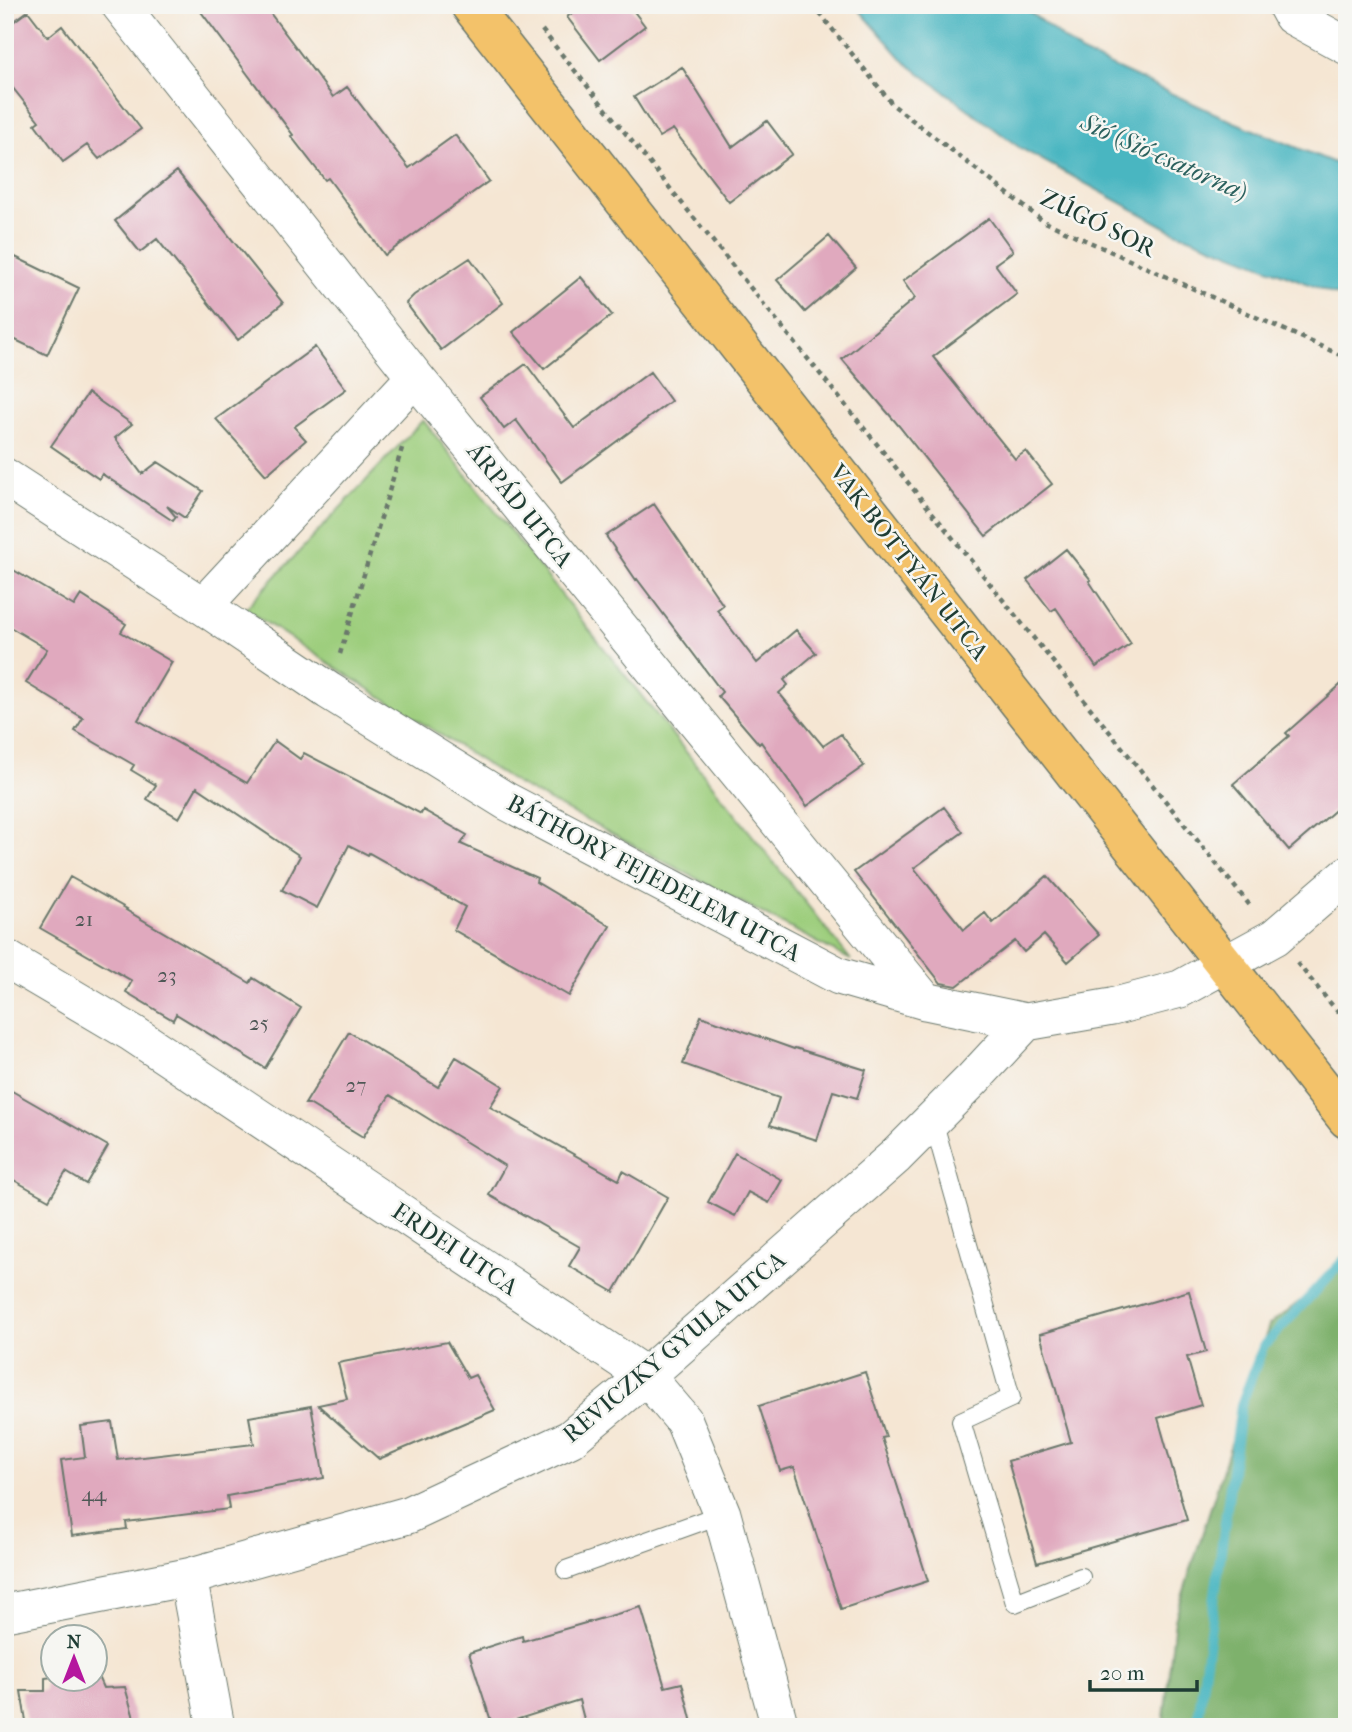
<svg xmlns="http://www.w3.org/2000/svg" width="1352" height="1732" viewBox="0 0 1352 1732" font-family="'IM FELL French Canon',serif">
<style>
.green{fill:#9dce7d;stroke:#5e8658;stroke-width:2}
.forest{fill:#7eb16c;stroke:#4e7750;stroke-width:2}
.water{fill:#48b6c1;stroke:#347a7a;stroke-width:2}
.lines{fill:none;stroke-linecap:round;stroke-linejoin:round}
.stream{stroke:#48b6c1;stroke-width:10}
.building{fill:#e0a9be}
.lane-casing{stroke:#6a786c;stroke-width:20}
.street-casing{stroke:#6a786c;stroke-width:39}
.primary-casing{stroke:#6a786c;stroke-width:41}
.path{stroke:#6a786c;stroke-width:4.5;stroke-dasharray:5 5;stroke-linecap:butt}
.lane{stroke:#fff;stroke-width:18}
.street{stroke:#fff;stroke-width:37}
.primary{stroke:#f3c26a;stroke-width:38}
.labels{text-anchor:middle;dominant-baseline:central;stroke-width:5;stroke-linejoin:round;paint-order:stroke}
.number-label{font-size:21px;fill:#4f5856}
.street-label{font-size:24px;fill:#1f3d34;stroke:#f6f6f2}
.water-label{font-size:26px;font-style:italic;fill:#2b615e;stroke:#f6f6f2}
</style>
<rect width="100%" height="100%" fill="#f6f6f2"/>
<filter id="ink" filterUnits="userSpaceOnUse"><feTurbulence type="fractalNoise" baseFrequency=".0143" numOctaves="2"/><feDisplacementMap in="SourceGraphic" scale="14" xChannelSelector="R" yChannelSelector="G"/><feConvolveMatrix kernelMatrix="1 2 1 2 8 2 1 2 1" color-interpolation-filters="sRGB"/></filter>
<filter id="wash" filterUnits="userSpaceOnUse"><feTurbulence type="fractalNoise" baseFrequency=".00686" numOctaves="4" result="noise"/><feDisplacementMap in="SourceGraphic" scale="28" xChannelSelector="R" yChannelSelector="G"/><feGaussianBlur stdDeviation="1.57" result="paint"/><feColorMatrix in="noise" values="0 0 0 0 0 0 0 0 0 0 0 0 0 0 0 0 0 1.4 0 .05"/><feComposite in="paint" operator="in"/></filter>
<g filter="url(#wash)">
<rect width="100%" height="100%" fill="#f5e6d3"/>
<!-- green -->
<path class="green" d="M423 420 851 960 517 784 245 609Z"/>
<!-- forest -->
<path class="forest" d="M1347 1265V1727H1163L1175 1619 1269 1325Z"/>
<!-- water -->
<path class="water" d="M855 5H1021L1080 52 1234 122 1347 168V299L1171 230 1020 148 905 62Z"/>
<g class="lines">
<!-- stream -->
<path class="stream" d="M1197 1727 1241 1405 1263 1347 1343 1261"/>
</g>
<g id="blocks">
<!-- building -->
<path class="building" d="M196 5H264L333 97 347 87 409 168 455 135 489 181 385 255 328 178 325 180 291 136 293 135Z
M583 5H629L645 26 600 60 567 17Z
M28 11 48 37 62 26 141 129 99 159 87 145 63 162 35 124 39 121 5 78V28Z
M682 67 732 147 767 121 792 154 729 202 673 129 659 137 634 97Z
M177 171 283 303 238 340 157 239 140 252 115 221Z
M989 218 1013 251 995 264 1017 294 933 357 1015 459 1026 451 1052 484 986 536 899 426 842 359 915 298 903 281Z
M829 236 856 268 805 312 777 280Z
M5 252 79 288 47 355 5 335Z
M470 258 503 303 441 350 406 303 414 295Z
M581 277 612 315 544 369 513 332Z
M315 347 346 389 294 427 306 440 266 475 216 419Z
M526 364 574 428 650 372 671 401 562 482 516 420 504 429 480 397Z
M88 393 132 424 115 438 142 474 158 462 203 491 185 518 167 506 176 517 173 521 102 474 99 479 51 446Z
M654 504 723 605 717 610 757 663 796 630 816 653 784 680 788 685 779 693 823 746 841 734 864 766 807 806 761 742 759 744 718 696 722 692 637 579 636 580 606 536Z
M1066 549 1091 580 1089 581 1131 644 1096 667 1056 608 1051 611 1027 580Z
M5 565 74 606 81 595 126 624 121 632 172 662 138 720 247 783 275 741 300 759 304 753 421 814 423 810 467 835 461 844 537 878 536 882 610 926 569 996 454 930 465 907 369 853 368 855 349 845 317 908 282 890 300 856 197 787 179 818 147 799 156 785 131 770 134 765 75 731 83 718 26 683 47 649 5 624Z
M1347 679V800L1289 850 1233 784 1289 736 1286 733Z
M944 807 963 832 914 868 964 930 985 913 993 923 1047 876 1099 935 1068 962 1044 935 1024 952 1015 941 957 986 941 983 854 872Z
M70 877 127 909 126 910 250 983 253 978 301 1008 265 1068 176 1014 173 1020 126 992 132 981 40 928Z
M701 1016 794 1049 795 1048 866 1070 857 1098 833 1091 817 1140 770 1125 779 1098 683 1064Z
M349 1032 438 1087 456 1057 503 1086 490 1107 619 1180 623 1171 668 1197 614 1292 569 1266 580 1247 489 1195 505 1166 390 1095 363 1137 309 1104H305Z
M5 1087 108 1146 86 1184 66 1172 49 1200 5 1175Z
M735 1153 782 1180 769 1203 748 1192 735 1216 708 1202Z
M1189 1291 1206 1352 1187 1357 1201 1405 1158 1418 1187 1520 1037 1563 1008 1461 1071 1442 1040 1334Z
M447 1342 468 1378 475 1375 495 1410 379 1459 318 1405 347 1399 338 1363Z
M865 1372 886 1437 882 1438 928 1581 841 1609 794 1467 780 1471 759 1406Z
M311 1406 324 1478 227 1496 229 1509 126 1522 127 1529 72 1536 61 1460 85 1457 81 1426 112 1422 118 1460 254 1444 249 1417Z
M641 1607 665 1687 682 1683 693 1727H586L579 1700 493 1727 469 1653 522 1636 523 1641Z
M95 1670 103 1688 125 1687 136 1725 118 1727H27L21 1691H45V1678L52 1677V1679H94Z"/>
</g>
</g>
<g filter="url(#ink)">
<use href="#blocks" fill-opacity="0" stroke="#6a786c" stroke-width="2"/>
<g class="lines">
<!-- lane casing -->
<g class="lane-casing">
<path id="lane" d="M933 1120 1011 1398 961 1421 1015 1603 1081 1577
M566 1570 722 1514"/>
</g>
<!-- street casing -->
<g class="street-casing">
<path id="street" d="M120 5 415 377 925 1001
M1286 5 1292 16 1347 46
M5 477 203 606 329 691 506 801 839 976 925 1001 1026 1022 1112 1007 1180 989 1275 937 1347 875
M203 606 415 377
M5 958 132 1033 646 1376 684 1421 722 1514 780 1727
M188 1577 216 1727
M5 1613 188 1577 408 1515 570 1439 646 1376 896 1156 973 1079 1026 1022"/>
</g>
<!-- primary casing -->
<g class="primary-casing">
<path id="primary" d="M470 5 1347 1119"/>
</g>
<!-- path -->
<path class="path" d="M813 5 893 105 1043 221 1347 358
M542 30 1252 908
M340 654 403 445
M1297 963 1347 1023"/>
<!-- lane -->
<use href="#lane" class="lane"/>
<!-- street -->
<use href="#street" class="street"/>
<!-- primary -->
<use href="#primary" class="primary"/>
</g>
</g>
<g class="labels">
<!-- number labels -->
<g class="number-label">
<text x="84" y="919">21</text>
<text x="167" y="975">23</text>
<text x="259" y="1023">25</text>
<text x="356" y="1085">27</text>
<text x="94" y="1494">44</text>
</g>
<!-- street labels -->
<g class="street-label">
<text transform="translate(1098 223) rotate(26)">ZÚGÓ SOR</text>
<text transform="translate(520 505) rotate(51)">ÁRPÁD UTCA</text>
<text transform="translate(909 562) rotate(52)">VAK BOTTYÁN UTCA</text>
<text transform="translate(654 878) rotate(28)">BÁTHORY FEJEDELEM UTCA</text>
<text transform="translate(455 1249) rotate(34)">ERDEI UTCA</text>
<text transform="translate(674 1347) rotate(-40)">REVICZKY GYULA UTCA</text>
</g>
<!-- water labels -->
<g class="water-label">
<text transform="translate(1164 157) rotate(24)">Sió (Sió-csatorna)</text>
</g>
</g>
<!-- margin -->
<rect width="1352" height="1732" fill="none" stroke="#f6f6f2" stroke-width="28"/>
<!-- north arrow -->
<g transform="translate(74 1658)"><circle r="33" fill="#f6f6f2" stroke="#a0aca6" stroke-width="2"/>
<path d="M0-5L12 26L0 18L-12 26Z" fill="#b5179e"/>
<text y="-10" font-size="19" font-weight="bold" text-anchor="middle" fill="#1f3d34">N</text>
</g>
<!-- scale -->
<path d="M1090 1680v10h107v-10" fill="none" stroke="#1f3d34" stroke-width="3.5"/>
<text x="1100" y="1680" font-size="21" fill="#1f3d34" stroke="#f6f6f2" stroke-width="5" paint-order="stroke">20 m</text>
</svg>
